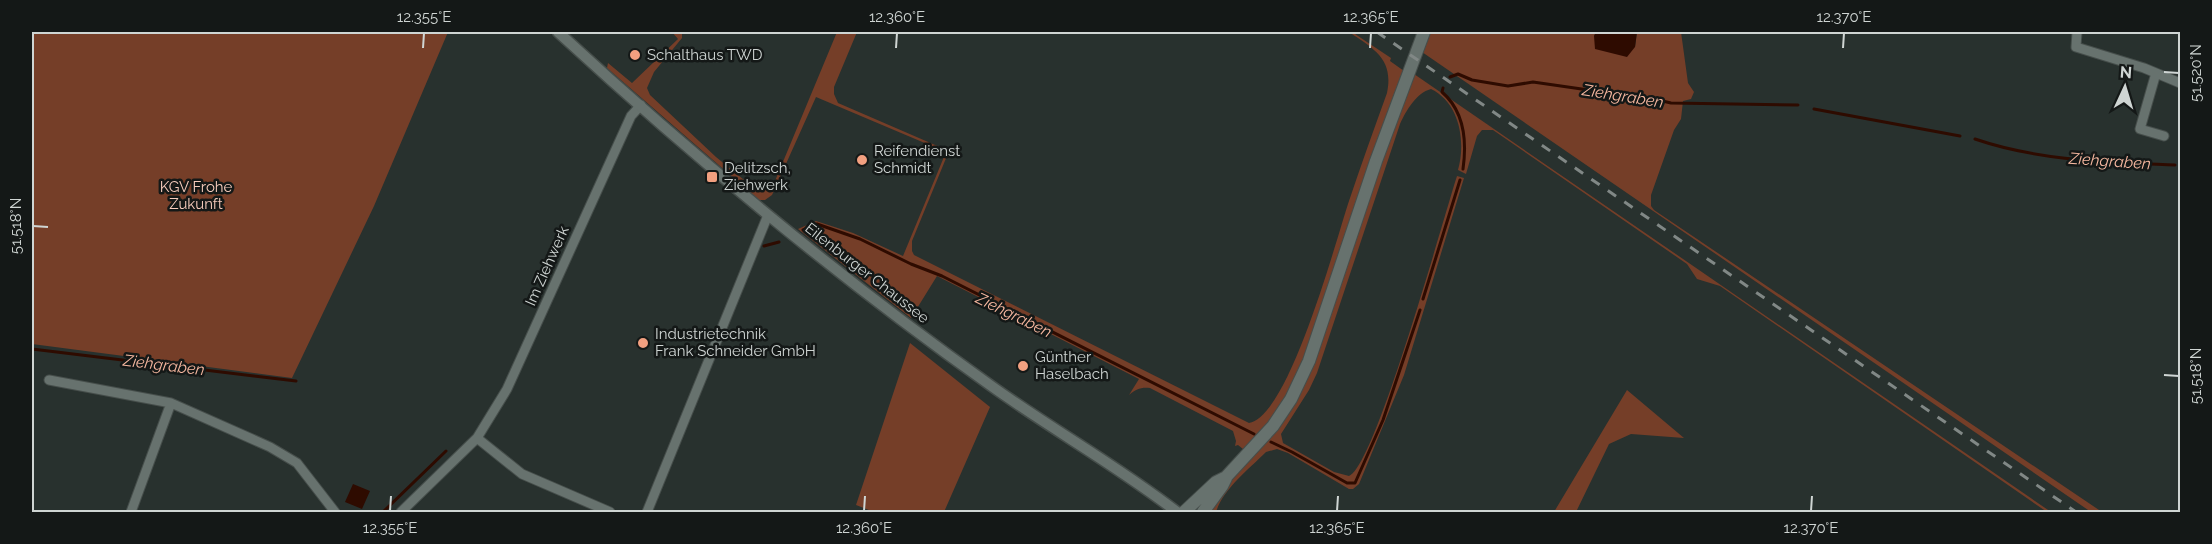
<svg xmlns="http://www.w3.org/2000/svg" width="2212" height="544" viewBox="0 0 2212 544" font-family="Raleway,sans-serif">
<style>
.green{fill:#753e28}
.water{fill:#2e0b00}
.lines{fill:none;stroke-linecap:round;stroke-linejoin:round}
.stream{stroke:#2e0b00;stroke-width:3}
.minor-casing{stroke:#464e4b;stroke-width:11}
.tertiary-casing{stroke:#464e4b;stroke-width:13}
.secondary-casing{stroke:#464e4b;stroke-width:14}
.minor{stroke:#67726e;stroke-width:9}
.tertiary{stroke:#67726e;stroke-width:10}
.secondary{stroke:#67726e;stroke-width:12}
.rail{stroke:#818886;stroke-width:3;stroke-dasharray:10 10;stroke-linecap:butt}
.ticks{fill:none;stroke:#cfd5d3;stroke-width:2}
.poi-dot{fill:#f2a080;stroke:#141817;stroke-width:2}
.labels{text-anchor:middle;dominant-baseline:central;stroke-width:5;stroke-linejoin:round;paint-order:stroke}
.poi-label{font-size:15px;fill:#cfd5d3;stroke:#141817;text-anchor:start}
.park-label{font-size:15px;fill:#f8cdbd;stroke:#141817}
.street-label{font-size:15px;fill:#cfd5d3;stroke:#141817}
.water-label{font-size:16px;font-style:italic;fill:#f7b8a0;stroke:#141817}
.neatline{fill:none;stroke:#cfd5d3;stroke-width:2}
.ticks-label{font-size:15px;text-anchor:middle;fill:#cfd5d3}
</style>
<rect width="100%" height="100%" fill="#28312e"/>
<!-- green -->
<path class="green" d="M32 32H448L374 206 292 378 32 344Z
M672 32H682V38L654 72 647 88 650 95 716 157 755 189C763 191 769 187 775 181L837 32H857L834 87V94L838 103 949 151 912 241V251L914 255 1249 423C1289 417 1336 240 1349 201 1361 165 1374 129 1387 93 1394 59 1374 49 1349 32H1352L1391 58 1390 61 1404 71 1315 329 1293 387 1273 418 1247 448 1243 449 1238 445 1235 446 1236 441 1233 431 1150 388C1141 387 1136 389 1129 395L1139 379 937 276 911 318 798 229 816 221 853 233 903 256 946 152 816 97 772 195 765 200H759L607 68 608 63 632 83 678 39Z
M1430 32H1596L1594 36 1635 47 1637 32H1681L1688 83 1694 92 1691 99 1683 101 1681 119 1674 130 1651 195V206L1654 210 2102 512H2091L1422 52Z
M1414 74 2051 512H2047L1720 286 1697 279 1687 264 1493 130H1482L1477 136 1466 174 1458 170C1466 142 1460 103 1431 89 1416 93 1406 111 1400 124L1317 373 1309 390 1281 434 1283 443 1334 472 1349 476C1375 467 1444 216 1457 176L1464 178 1404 375 1359 484 1353 489H1349L1288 453 1277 449 1266 452C1248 470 1224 488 1216 512H1209L1225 487 1283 420 1359 225Z
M910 343 990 407 944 512H874L856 505Z
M1627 390 1684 438 1631 434 1609 444 1576 512H1554Z"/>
<!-- water -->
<path class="water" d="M1596 32H1637L1635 47 1627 57 1595 49 1594 36Z
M353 484 370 491 362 509 345 502Z"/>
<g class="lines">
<!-- stream -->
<path class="stream" d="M1450 77 1458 74 1472 80 1508 86 1533 82 1658 100 1671 103 1798 105
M1443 88 1442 92C1465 112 1467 141 1463 169
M1814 109 1960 136
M1975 139C2039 161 2108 162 2175 165
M803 230 817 224 860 239 911 264 942 276 1254 434
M764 246 779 242
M1423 299 1460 180
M32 349 296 381
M1271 442 1292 452 1347 483H1355L1383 420 1420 310
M383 512 446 451"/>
<!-- minor casing -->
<g class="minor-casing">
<path id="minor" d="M2077 32 2076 47 2144 68 2180 83
M2156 73 2140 129 2164 136
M49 380 171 403 270 447 297 463 335 512
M477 438 522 474 610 512
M131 512 171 403
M401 512 477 438 507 389 621 138 631 116 641 105
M647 512 768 215"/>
</g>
<!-- tertiary casing -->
<g class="tertiary-casing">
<path id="tertiary" d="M558 32C695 158 838 277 990 385 1051 429 1118 466 1177 512"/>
</g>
<!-- secondary casing -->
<g class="secondary-casing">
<path id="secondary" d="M1184 512 1216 482 1226 477 1273 426 1291 399 1309 361 1376 161 1424 32
M1203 512 1222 486 1226 478"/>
</g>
<!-- minor -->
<use href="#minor" class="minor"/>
<!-- tertiary -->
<use href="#tertiary" class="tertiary"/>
<!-- secondary -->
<use href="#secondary" class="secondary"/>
<!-- rail -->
<path class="rail" d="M1377 32 2076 512"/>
</g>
<!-- ticks -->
<path class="ticks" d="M423 48 424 33M896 48 897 33M1370 48 1371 33M1843 48 1844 33M2164 72 2179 73M33 226 48 227M2164 375 2179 376M390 511 391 496M864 511 865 496M1337 511 1338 496M1811 511 1812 496"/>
<!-- markers -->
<g class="poi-dot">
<circle cx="635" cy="55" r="6"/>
<circle cx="862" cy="160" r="6"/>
<rect x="706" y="171" width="12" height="12" rx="3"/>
<circle cx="643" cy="343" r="6"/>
<circle cx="1023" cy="366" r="6"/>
</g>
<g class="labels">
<!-- poi labels -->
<g class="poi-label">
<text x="647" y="55">Schalthaus TWD</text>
<text x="874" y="151">Reifendienst<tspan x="874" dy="17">Schmidt</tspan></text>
<text x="724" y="168">Delitzsch,<tspan x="724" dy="17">Ziehwerk</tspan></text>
<text x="655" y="334">Industrietechnik<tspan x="655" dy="17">Frank Schneider GmbH</tspan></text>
<text x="1035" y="357">Günther<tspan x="1035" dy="17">Haselbach</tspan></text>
</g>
<!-- park labels -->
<g class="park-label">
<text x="196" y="187">KGV Frohe<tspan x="196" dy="17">Zukunft</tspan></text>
</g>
<!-- street labels -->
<g class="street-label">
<text transform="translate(547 266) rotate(-66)">Im Ziehwerk</text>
<text transform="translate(867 273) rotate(38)">Eilenburger Chaussee</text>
</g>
<!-- water labels -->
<g class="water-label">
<text transform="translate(1623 96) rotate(9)">Ziehgraben</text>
<text transform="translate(2110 161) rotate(4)">Ziehgraben</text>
<text transform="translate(1014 315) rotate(26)">Ziehgraben</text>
<text transform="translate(164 365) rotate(7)">Ziehgraben</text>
</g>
</g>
<!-- border -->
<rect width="2212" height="544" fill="none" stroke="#141817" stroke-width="66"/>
<!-- north arrow -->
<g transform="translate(2125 87) rotate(4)" stroke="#141817" stroke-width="4.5" paint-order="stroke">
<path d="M0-4.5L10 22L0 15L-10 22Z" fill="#cfd5d3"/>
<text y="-9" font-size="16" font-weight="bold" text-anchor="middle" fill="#cfd5d3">N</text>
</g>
<rect x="33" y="33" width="2146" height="478" class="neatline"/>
<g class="ticks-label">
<text x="424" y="22">12.355°E</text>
<text x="897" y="22">12.360°E</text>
<text x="1371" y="22">12.365°E</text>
<text x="1844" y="22">12.370°E</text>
<text transform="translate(2196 73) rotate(-90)" y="5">51.520°N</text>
<text transform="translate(16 226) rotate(-90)" y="5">51.518°N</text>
<text transform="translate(2196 376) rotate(-90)" y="5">51.518°N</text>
<text x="390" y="533">12.355°E</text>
<text x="864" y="533">12.360°E</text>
<text x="1337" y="533">12.365°E</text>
<text x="1811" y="533">12.370°E</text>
</g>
</svg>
